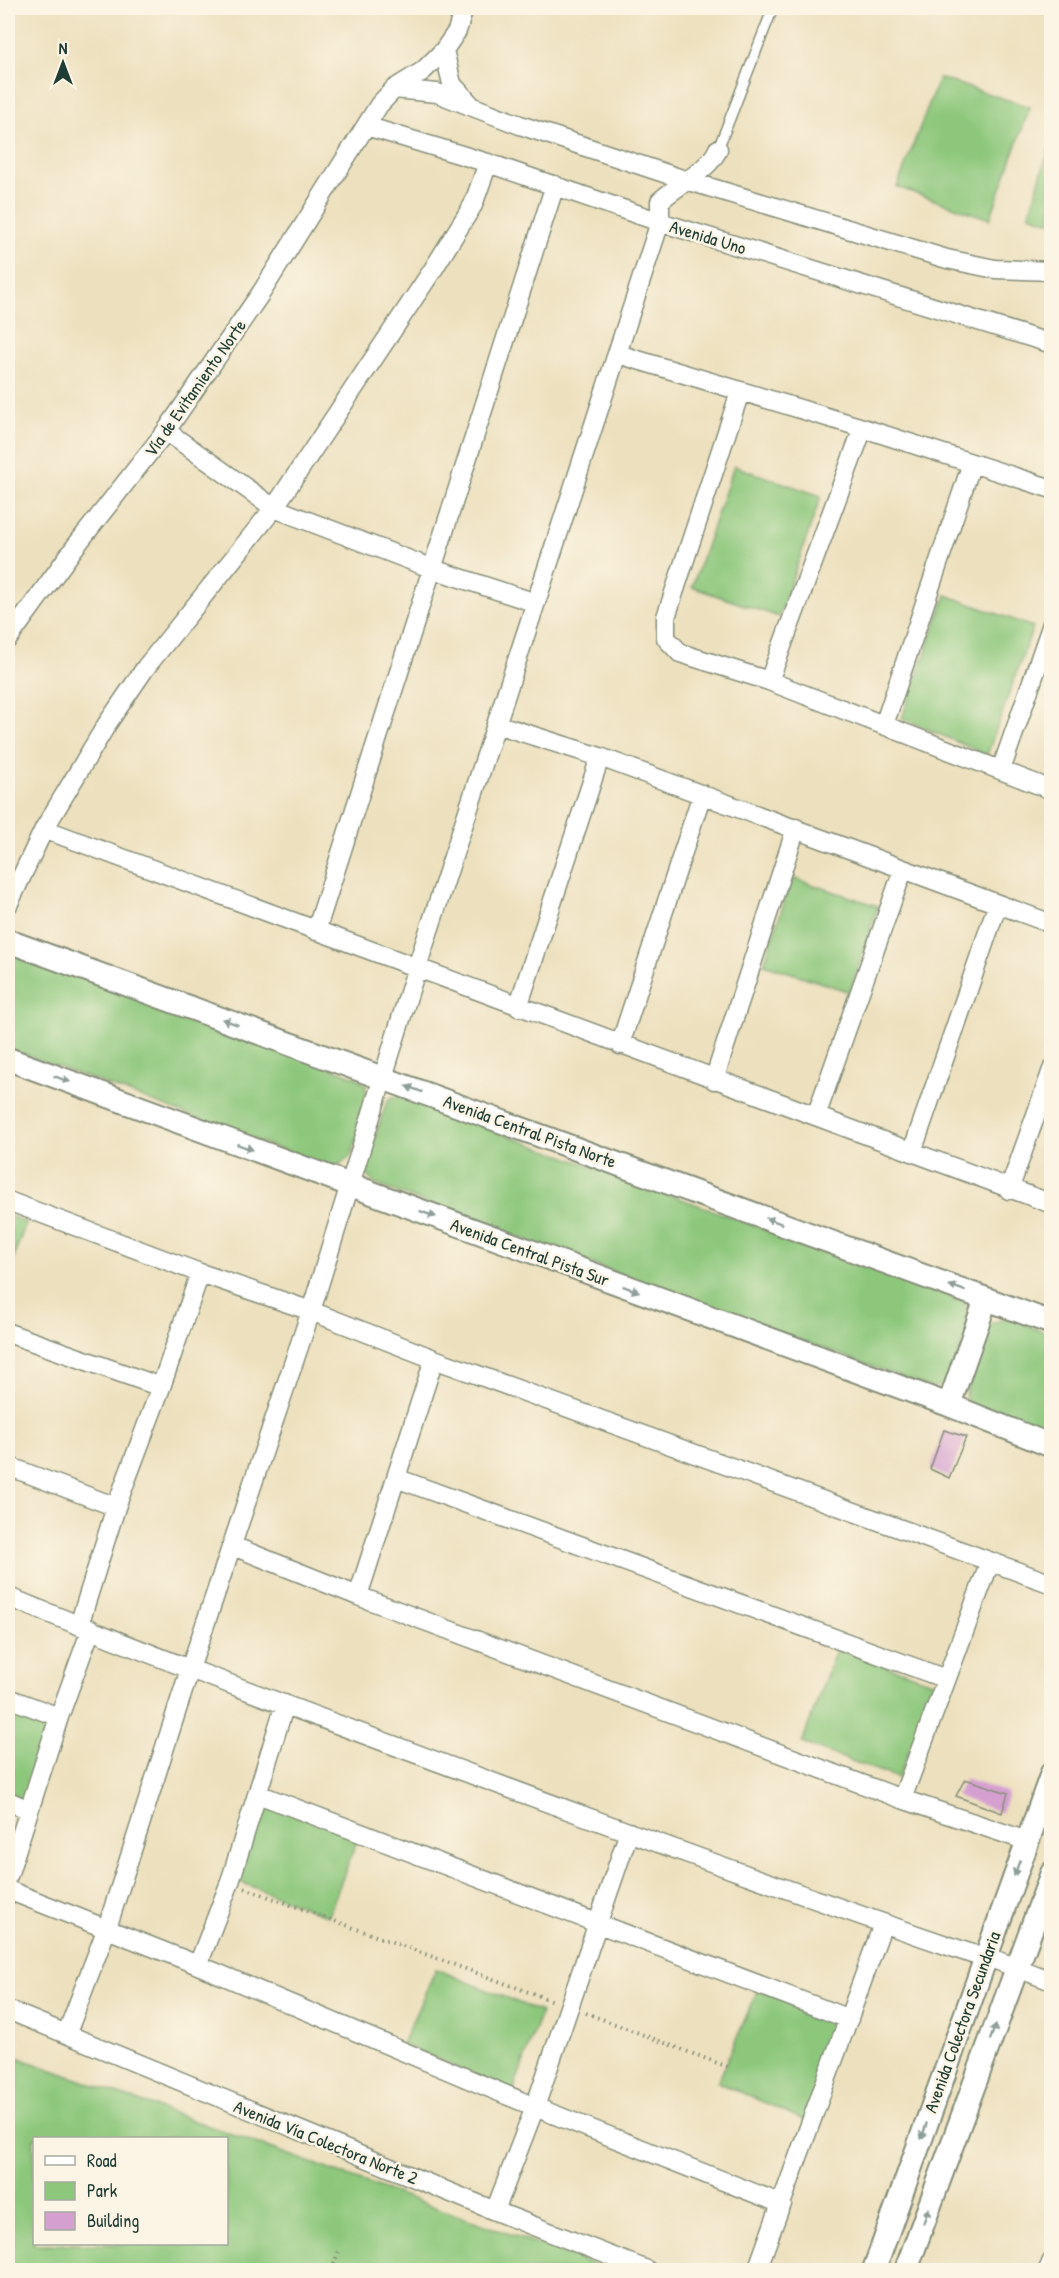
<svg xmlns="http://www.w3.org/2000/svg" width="1059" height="2278" viewBox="0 0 1059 2278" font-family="'Patrick Hand',sans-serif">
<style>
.green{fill:#8dc77b;stroke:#568258;stroke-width:1.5;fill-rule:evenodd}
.building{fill:#d5a0d0}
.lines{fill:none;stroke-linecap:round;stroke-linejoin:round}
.service-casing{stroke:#868e79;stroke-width:12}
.minor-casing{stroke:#868e79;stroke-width:21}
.tertiary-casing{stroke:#868e79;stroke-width:26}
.path{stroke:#868e79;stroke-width:4;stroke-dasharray:1.5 4.5;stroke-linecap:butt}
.service{stroke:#fff;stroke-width:9}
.minor{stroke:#fff;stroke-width:18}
.tertiary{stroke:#fff;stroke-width:22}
.oneway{fill:#8f9e9a}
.labels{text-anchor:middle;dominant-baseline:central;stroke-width:5;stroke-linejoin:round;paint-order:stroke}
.street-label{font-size:18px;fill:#1f3d34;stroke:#fcf5e5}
</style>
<rect width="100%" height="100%" fill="#fcf5e5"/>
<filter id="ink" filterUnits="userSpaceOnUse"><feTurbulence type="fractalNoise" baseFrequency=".0167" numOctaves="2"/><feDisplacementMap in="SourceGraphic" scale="12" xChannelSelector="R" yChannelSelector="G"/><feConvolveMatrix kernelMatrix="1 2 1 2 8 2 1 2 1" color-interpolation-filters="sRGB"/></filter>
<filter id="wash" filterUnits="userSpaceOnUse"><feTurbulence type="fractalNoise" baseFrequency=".008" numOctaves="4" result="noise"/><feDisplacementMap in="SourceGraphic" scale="24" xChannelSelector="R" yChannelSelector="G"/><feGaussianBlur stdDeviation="1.35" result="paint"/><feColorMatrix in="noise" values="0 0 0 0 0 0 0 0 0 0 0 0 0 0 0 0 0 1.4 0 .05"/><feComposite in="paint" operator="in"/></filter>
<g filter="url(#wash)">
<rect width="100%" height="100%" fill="#ede0be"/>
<!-- green -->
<path class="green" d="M939 78 1030 107 990 219 897 187Z
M1051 142V222L1029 215Z
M734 466 821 496 779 617 692 587Z
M946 595 1033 627 987 755 902 718Z
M792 878 878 906 850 992 764 964Z
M8 949 358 1078 366 1085C367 1096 356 1150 349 1158 343 1164 336 1166 328 1167L8 1048Z
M398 1096 963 1301 970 1310 971 1320 949 1378 942 1385 931 1388 374 1184 368 1175 366 1166 386 1104 390 1098Z
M8 1215 26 1223 8 1273Z
M1008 1317 1051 1335V1435L971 1405 965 1396 988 1325Z
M836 1649 936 1683 898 1778 802 1743Z
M8 1709 56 1726 23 1812 8 1806Z
M262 1802 358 1838 328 1916 235 1880Z
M436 1969 541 2012 513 2092 402 2044Z
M758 1989 842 2021 806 2121 718 2082Z
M8 2054 610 2270H8ZM34 2138H226V2244H34Z"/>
<g id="blocks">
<!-- building -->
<path class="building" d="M944 1430 966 1437 949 1478 930 1469Z
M965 1779 1008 1793 1002 1813 956 1796Z"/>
</g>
</g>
<g filter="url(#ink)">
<use href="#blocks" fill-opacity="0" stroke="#868e79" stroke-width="1.5"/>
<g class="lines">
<!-- service casing -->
<g class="service-casing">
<path id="service" d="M718 149 773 8"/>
</g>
<!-- minor casing -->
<g class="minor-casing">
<path id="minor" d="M444 50 452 84 473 107 520 125 679 178 947 259 995 269 1052 271
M394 89 437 93 468 105
M366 126 488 163 660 222 1052 344
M618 354 863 428 1052 489
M740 392 666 617V638L680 653 769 681 1052 790
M166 431 274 508 433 569 536 603
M8 639 75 547 166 431 261 293 379 105 394 89 423 71 444 50 457 31 464 8
M769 681 863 428
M496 724 600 757 1052 924
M884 725 972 463
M1001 770 1052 624
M44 829 1052 1204
M8 905 44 829 107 724 146 667 274 508 434 268 473 205 488 163
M316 931 555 185
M518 1007 600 757
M620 1045 702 794
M714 1080 796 828
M816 1116 903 870
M912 1152 997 906
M1009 1190 1052 1070
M8 1201 200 1273 311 1311 434 1359 1052 1584
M8 1333 161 1387
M8 1466 116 1507
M396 1478 946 1679
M233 1546 358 1596 902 1799 1027 1841
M358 1596 434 1359
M8 1597C69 1621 129 1646 190 1669 450 1767 710 1864 972 1954L985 1956 1052 1981
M79 1625 116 1507 161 1387 200 1273
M8 1698 59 1717
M258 1794 849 2019
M902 1799 990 1562
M8 1801 29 1810
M8 1876 59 1717 91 1629
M8 1890 198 1965 535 2107 782 2204
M198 1965 230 1882 285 1704
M8 2010 495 2211 647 2270
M67 2033 107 1928 190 1669 311 1311 417 967 660 222V201C678 184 709 171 718 149
M495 2211 535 2107 629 1832
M757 2270 883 1924
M1048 2270 1052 2261"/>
</g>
<!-- tertiary casing -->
<g class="tertiary-casing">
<path id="tertiary" d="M8 941 1052 1323
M8 1059 949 1405 1052 1446
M949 1405 986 1299
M874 2270 1052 1773
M906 2270 1052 1873"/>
</g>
<!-- path -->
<path class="path" d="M245 1888 553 2001
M586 2013 728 2067
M332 2270 339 2249"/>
<!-- service -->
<use href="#service" class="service"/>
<!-- minor -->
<use href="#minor" class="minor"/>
<!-- tertiary -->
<use href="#tertiary" class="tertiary"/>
</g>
<!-- one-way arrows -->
<defs><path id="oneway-solid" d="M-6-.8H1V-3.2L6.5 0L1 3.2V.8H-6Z" transform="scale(1.5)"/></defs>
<g class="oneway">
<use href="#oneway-solid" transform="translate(230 1022) rotate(-160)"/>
<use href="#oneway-solid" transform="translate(62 1079) rotate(20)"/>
<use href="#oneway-solid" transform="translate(414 1089) rotate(-160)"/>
<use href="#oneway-solid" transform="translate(245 1147) rotate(20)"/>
<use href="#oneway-solid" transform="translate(428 1214) rotate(20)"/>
<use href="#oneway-solid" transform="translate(774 1221) rotate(-160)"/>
<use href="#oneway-solid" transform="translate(957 1288) rotate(-160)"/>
<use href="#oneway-solid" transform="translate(631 1289) rotate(20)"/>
<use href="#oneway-solid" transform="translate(1017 1868) rotate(110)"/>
<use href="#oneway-solid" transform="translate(993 2032) rotate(-70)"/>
<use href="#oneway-solid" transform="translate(924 2131) rotate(109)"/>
<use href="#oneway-solid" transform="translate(926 2216) rotate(-70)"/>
</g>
</g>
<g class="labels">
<!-- street labels -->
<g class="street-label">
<text transform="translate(708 237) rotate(17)">Avenida Uno</text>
<text transform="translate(195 388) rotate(-55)">Vía de Evitamiento Norte</text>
<text transform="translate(530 1131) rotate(20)">Avenida Central Pista Norte</text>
<text transform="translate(530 1252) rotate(20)">Avenida Central Pista Sur</text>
<text transform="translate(962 2022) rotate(-70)">Avenida Colectora Secundaria</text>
<text transform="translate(326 2142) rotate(22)">Avenida Vía Colectora Norte 2</text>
</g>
</g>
<!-- margin -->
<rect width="1059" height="2278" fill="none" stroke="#fcf5e5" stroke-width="30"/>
<!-- legend -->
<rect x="33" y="2137" width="195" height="108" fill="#fcf5e5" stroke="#a4ab9e" stroke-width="1.5"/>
<rect x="45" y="2156" width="30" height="9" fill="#ffffff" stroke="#a4ab9e" stroke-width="1.5"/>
<text x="87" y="2167" font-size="18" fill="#1f3d34">Road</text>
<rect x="45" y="2182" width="30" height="18" fill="#8dc77b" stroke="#a4ab9e" stroke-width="1.5"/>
<text x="87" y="2197" font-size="18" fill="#1f3d34">Park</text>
<rect x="45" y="2212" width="30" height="18" fill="#d5a0d0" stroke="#a4ab9e" stroke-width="1.5"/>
<text x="87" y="2227" font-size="18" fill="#1f3d34">Building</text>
<!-- north arrow -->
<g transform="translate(63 63)" stroke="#fcf5e5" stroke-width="4.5" paint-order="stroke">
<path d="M0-4.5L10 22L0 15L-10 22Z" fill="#1f3d34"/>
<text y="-9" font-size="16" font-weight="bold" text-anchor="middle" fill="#1f3d34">N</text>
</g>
</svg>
